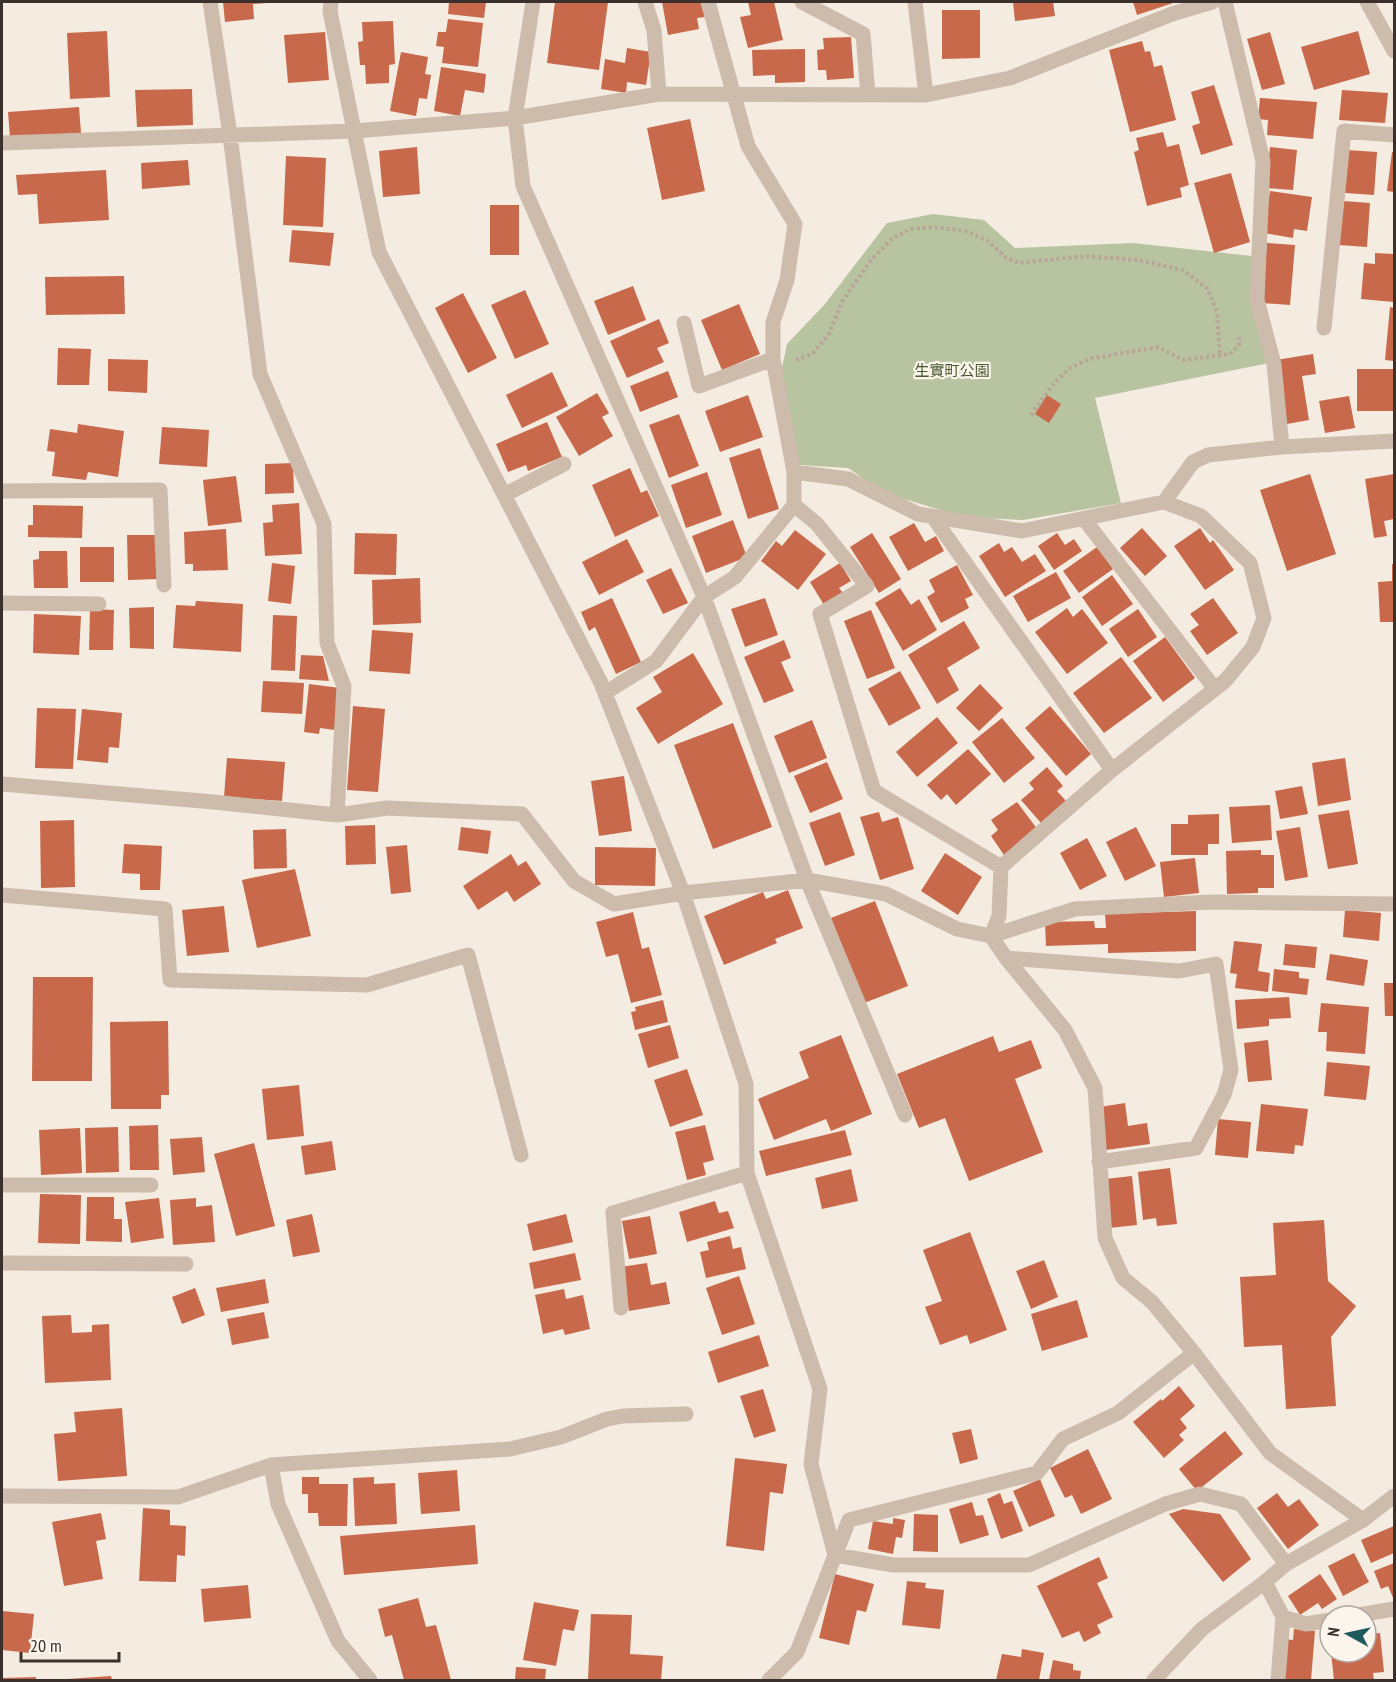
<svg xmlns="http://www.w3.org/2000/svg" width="1396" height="1682" viewBox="0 0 1396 1682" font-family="'PT Sans Narrow','Noto Sans JP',sans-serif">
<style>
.green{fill:#b8c4a0}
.building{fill:#c8694b}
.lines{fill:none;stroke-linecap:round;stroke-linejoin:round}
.path{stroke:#b9a596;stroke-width:4;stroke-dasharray:3 3;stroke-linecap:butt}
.minor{stroke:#cdbbac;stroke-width:15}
.tertiary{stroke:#cdbbac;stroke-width:15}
.labels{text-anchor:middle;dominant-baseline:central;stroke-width:4.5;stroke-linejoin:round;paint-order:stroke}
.park-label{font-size:15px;fill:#4a5a2e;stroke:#fbf5ee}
</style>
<rect width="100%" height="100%" fill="#f4ebe1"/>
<!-- green -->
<path class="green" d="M933 214 984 220 1015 248 1133 243 1252 256 1269 363 1095 398 1121 503 1023 520 963 517 885 493 848 468 799 465 781 372 787 344 825 304 887 223Z"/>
<!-- building -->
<path class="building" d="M223 2H267V3L253 4 254 19 225 22Z
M449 2H486L484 18 448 14Z
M555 2H608L599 70 547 63Z
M662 2H702L705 17 697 18 699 29 668 35Z
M748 2H774L783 40 748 48 740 17 751 15Z
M1013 2H1053L1055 16 1015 21Z
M1133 2H1176L1137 15Z
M942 10H980V58L942 59Z
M448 19 483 23 478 67 442 63 444 47 436 46 438 32H446Z
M393 21 395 64 389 65V83L366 84 365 65H360L358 42 363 41 362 22Z
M107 31 110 97 70 99 67 33Z
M1358 31 1370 74 1314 90 1301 47Z
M325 32 329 80 288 83 284 35Z
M1270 32 1285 84 1262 90 1247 39Z
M851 37 854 78 827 80 826 70H818L817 50 824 49 823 38Z
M1142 41 1145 52 1150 51 1154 67 1162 65 1176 120 1130 132 1109 50Z
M627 48 651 52 646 85 627 82 626 93 601 89 605 59 625 63Z
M805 49V82L775 83V75L753 76 752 50Z
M401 52 428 57 425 74 431 75 427 99 419 98 416 116 390 111Z
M441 67 486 74 484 93 465 90 460 116 434 111Z
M1214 85 1233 145 1201 155 1192 126 1200 123 1191 92Z
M192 89 193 125 137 127 135 90Z
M1342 90 1388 93 1385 123 1339 120Z
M1260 98 1317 102 1313 139 1267 135 1268 120 1258 119Z
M79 107 81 133 10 137 8 112Z
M690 119 705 191 662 200 647 128Z
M1163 132 1167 147 1179 144 1189 185 1180 188 1182 197 1147 206 1134 152 1139 150 1136 138Z
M417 147 420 194 383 197 379 151Z
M1270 147 1297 150 1293 190 1266 188Z
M1347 150 1377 152 1374 195 1345 193Z
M1392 152H1394V192L1387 191Z
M286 156 326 158 323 227 283 225Z
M188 160 190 185 142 189 141 163Z
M106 170 109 220 39 224 37 194 18 195 16 175Z
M1231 173 1250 242 1214 253 1194 183Z
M1270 191 1312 197 1307 231 1294 229 1293 238 1264 233Z
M1343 201 1370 203 1367 247 1339 245Z
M490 205H519V255H490Z
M292 230 334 233 330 266 289 262Z
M1267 243 1295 245 1290 305 1262 303Z
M1375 253 1394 254V302L1361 299 1364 263 1375 264Z
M124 276 125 314 46 315 45 277Z
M633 286 646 320 608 335 594 301Z
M525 290 549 344 515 359 491 305Z
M463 293 497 358 468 373 435 308Z
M739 304 760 354 722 370 701 320Z
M1390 307 1394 308V361L1385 360Z
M659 319 669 343 657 348 664 362 627 378 610 341Z
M58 348 91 349 89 385H57Z
M1313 354 1316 374 1302 376 1309 420 1287 424 1276 360Z
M108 359 148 360 147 393 108 391Z
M1357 369H1394V411H1357Z
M668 371 678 397 640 412 630 386Z
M552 372 568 406 522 428 506 395Z
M597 393 609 413 602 417 613 436 579 456 556 417Z
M748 395 763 437 720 452 705 411Z
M1047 395 1061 404 1049 423 1035 414Z
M1349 396 1355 428 1325 433 1319 401Z
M679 414 699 466 669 478 649 425Z
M547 422 562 457 528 471 526 465 508 472 496 444Z
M78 424 124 431 118 477 88 472 86 480 52 476 55 452 47 451 50 429 77 433Z
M162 427 209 430 207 467 159 464Z
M760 448 779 509 748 519 729 458Z
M293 463 294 493 265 494V464Z
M630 468 641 493 647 490 659 516 615 537 592 485Z
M707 472 722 515 686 528 671 485Z
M1310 474 1336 554 1287 571 1260 490Z
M1394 474V519L1384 521 1387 536 1374 538 1365 479Z
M236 476 242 522 208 526 203 480Z
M299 503 302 554 265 556 263 523 273 522 272 505Z
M33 505 83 506 82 538 28 537V525H33Z
M733 520 747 557 706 573 692 536Z
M914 523 925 542 936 536 944 551 908 571 889 537Z
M1142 528 1167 556 1145 576 1120 548Z
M1200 528 1210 543 1213 540 1234 570 1205 590 1174 546Z
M226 529 228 570 193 571V564H185L184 532Z
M795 530 826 554 798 590 761 561 776 541 782 546Z
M355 533 397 534 396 575 354 574Z
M872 533 901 579 879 593 850 547Z
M1057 533 1065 545 1074 539 1082 551 1054 570 1038 546Z
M127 535H157L158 579 128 580Z
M627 539 644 572 599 595 582 562Z
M999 543 1004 552 1012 547 1022 562 1035 554 1046 571 1005 597 979 556Z
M80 547H114V582H80Z
M1097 547 1113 569 1079 593 1063 571Z
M39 551H67L68 588H34L33 560 39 559Z
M272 563 295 566 291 604 268 601Z
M840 563 851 581 839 588 843 593 824 605 810 582Z
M1392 564H1394V622H1380L1378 582 1392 581Z
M957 565 973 595 965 599 969 608 941 623 927 597 935 592 929 580Z
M671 568 688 603 663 614 646 580Z
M1056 572 1071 598 1028 622 1013 596Z
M1112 575 1133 604 1102 626 1082 597Z
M420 578 421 623 373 625 372 580Z
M900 588 911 605 919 599 937 630 903 651 875 603Z
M612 598 641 662 616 674 595 627 589 631 581 612Z
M765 598 778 635 745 647 731 609Z
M1213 598 1238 633 1207 655 1190 631 1199 625 1190 614Z
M196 601 243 604 241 652 173 648 176 605 195 606Z
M154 607V649L130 648 129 608Z
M1067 608 1073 617 1082 609 1108 643 1067 674 1035 632Z
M90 609 114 610 113 650H89Z
M1138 609 1157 637 1128 657 1109 629Z
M871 610 895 668 867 679 844 621Z
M34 614 81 616 79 655 33 653Z
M273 615 297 616 295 671 271 670Z
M964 621 980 648 947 668 959 690 937 704 908 655Z
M372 630 413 633 410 674 369 671Z
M1165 637 1195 678 1163 702 1133 661Z
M784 640 791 658 781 662 794 691 764 703 744 657Z
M693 653 723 704 658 744 636 708 662 692 653 677Z
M301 655 323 656 329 681 299 679Z
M1121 657 1152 698 1104 733 1073 693Z
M900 671 921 708 889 726 868 689Z
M263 681 304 683 302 714 261 712Z
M309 684 340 688 335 730 320 728 319 734 304 732Z
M980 684 1003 708 979 731 956 708Z
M353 706 385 709 378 792 347 790Z
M1050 706 1091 754 1066 776 1025 728Z
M37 708 76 709 73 769 35 768Z
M82 709 122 713 119 748 109 747 108 763 77 760Z
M937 717 958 743 917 777 896 752Z
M1002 718 1035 758 1004 783 972 742Z
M812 720 827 758 789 773 774 736Z
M733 723 772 827 713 849 674 745Z
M968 749 991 774 956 805 947 794 941 800 927 785Z
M227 758 285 762 282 801 224 797Z
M1345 758 1351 800 1318 806 1312 763Z
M827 762 843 799 810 813 794 776Z
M1047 767 1063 786 1057 791 1066 801 1041 823 1021 800 1034 789 1029 783Z
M624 776 632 831 599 836 591 781Z
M1302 786 1308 814 1280 819 1275 791Z
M1017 802 1038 830 1004 855 991 836 998 830 991 820Z
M1270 805 1272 840 1232 843 1229 807Z
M1349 810 1358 864 1328 869 1318 815Z
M840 812 855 855 825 866 809 823Z
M879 812 882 822 898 817 914 869 880 880 860 817Z
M1219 814V844H1208V855H1171V824H1188V815Z
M74 820 75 887 41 888 40 821Z
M375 825 376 864 346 865 345 826Z
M461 827 491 831 488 854 458 850Z
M1136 827 1156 866 1125 881 1106 842Z
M1300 827 1308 877 1285 881 1276 831Z
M286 829 287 868 254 869 253 830Z
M1087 838 1107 876 1080 890 1060 853Z
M124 844 162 846 160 890H140V874L122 873Z
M407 845 411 892 391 894 386 847Z
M595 847 656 848 655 886 595 885Z
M1261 850V855H1274V888H1258V893L1227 894 1226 851Z
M945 853 982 877 958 915 921 891Z
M511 854 518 866 526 861 541 884 514 902 507 891 478 910 463 886Z
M1195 858 1199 893 1164 897 1160 862Z
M295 869 311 936 257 948 242 880Z
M788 890 803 928 775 939 777 943 724 965 704 916 763 892 766 899Z
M875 901 908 986 864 1003 831 918Z
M224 906 229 952 187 956 182 910Z
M1345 910 1381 913 1379 941 1343 937Z
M1196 911V951L1108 953V944L1046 946 1045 922 1094 921 1095 928H1106L1105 914Z
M633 912 642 949 649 947 662 995 631 1003 618 954 606 957 596 922Z
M1234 941 1262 944 1258 971 1270 973 1268 992 1235 988 1237 974 1230 973Z
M1285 944 1317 947 1315 968 1283 965Z
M1330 954 1368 960 1364 986 1326 980Z
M1274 969 1299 972V978L1309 979 1307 995 1272 991Z
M33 977H93L92 1081H32Z
M1384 983H1394V1016H1385Z
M1289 997 1291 1018 1269 1019V1026L1237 1029 1235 1000Z
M663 1000 668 1022 635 1030 631 1012 636 1011 635 1007Z
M1321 1003 1369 1007 1365 1054 1326 1051 1327 1032H1318Z
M168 1021 169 1095H161V1109H111L110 1022Z
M670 1025 679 1058 648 1068 638 1034Z
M841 1035 872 1114 831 1131 826 1119 774 1140 758 1099 809 1078 799 1052Z
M993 1036 999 1052 1031 1040 1042 1068 1015 1079 1043 1152 969 1181 945 1118 919 1128 897 1074Z
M1268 1040 1272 1080 1248 1082 1244 1043Z
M1327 1062 1370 1066 1366 1100 1324 1096Z
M687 1069 703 1115 670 1127 654 1080Z
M299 1085 304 1136 267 1140 262 1089Z
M1125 1103 1128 1126 1147 1123 1150 1144 1106 1150 1100 1107Z
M1261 1104 1308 1109 1303 1146 1295 1145 1294 1154 1256 1151Z
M1218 1119 1251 1122 1248 1158 1215 1155Z
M158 1125 159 1170H130L129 1126Z
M705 1125 714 1160 703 1163 706 1175 687 1180 675 1132Z
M118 1127 119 1172 86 1173 85 1128Z
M80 1128 82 1173 41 1175 39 1130Z
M845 1130 852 1155 766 1176 759 1151Z
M202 1137 205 1172 173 1175 170 1139Z
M332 1141 336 1170 305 1175 301 1146Z
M254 1143 275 1226 236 1236 214 1154Z
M1170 1168 1177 1224 1157 1226 1156 1218 1143 1220 1138 1172Z
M851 1169 858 1201 822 1209 815 1178Z
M1132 1176 1137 1225 1109 1228 1105 1179Z
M40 1194 81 1195 80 1244 38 1243Z
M87 1197H114V1219H122V1242L86 1241Z
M159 1198 164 1238 131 1243 125 1202Z
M196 1198V1207L212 1205 215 1242 173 1245 170 1200Z
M715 1201 719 1213 728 1211 734 1228 687 1242 679 1212Z
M312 1214 320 1252 293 1257 286 1220Z
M566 1214 573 1242 533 1251 527 1224Z
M650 1216 657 1254 629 1259 622 1221Z
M1324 1220 1328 1281 1356 1306 1331 1337 1336 1406 1286 1409 1282 1345 1244 1347 1240 1277 1276 1275 1273 1223Z
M970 1232 1007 1330 970 1344 967 1335 940 1345 925 1307 942 1301 923 1250Z
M730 1236 733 1249 741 1247 746 1269 706 1278 700 1252 709 1250 707 1242Z
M575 1253 581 1280 534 1289 529 1263Z
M1044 1260 1058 1297 1031 1309 1016 1271Z
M647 1263 651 1285 666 1282 670 1304 629 1311 621 1267Z
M739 1276 755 1324 722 1335 706 1288Z
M265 1279 269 1303 221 1312 216 1288Z
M195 1288 205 1315 182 1324 172 1297Z
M564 1289 566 1299 583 1295 590 1329 565 1335 563 1329 543 1334 535 1295Z
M1077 1300 1088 1337 1042 1351 1031 1314Z
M264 1312 269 1338 232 1345 227 1319Z
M71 1315 72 1333 92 1332V1325L109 1324 111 1380 45 1383 42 1316Z
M759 1335 769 1366 718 1383 708 1352Z
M1179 1386 1195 1406 1180 1419 1187 1428 1179 1435 1184 1440 1164 1458 1133 1422 1161 1399 1162 1401Z
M763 1389 776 1431 754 1438 740 1396Z
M122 1408 127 1476 58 1481 54 1434 76 1432 74 1412Z
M971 1429 978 1459 960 1464 952 1433Z
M1225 1431 1243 1454 1197 1491 1179 1469Z
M1088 1449 1112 1499 1081 1514 1072 1495 1065 1498 1050 1468Z
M735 1458 787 1464 783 1494 770 1492 764 1551 726 1546Z
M457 1470 460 1511 421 1514 418 1473Z
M302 1477H319V1484H348L347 1526H319L318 1513H308V1494H302Z
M374 1477V1484L395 1483 397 1524 355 1526 353 1478Z
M1040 1479 1055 1516 1029 1527 1013 1491Z
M1000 1493 1004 1504 1012 1501 1023 1531 1001 1539 987 1499Z
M1277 1493 1288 1507 1299 1499 1319 1525 1288 1549 1257 1508Z
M972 1502 976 1516 983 1515 989 1535 960 1544 949 1509Z
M143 1508 170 1510V1525L186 1526 185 1556 177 1555 176 1582 139 1581Z
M1183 1509 1220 1514 1251 1559 1223 1582 1169 1514Z
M101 1513 106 1539 96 1541 103 1579 64 1586 52 1522Z
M914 1514 938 1515V1552L913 1551Z
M893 1518 905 1520 902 1538 896 1537 893 1554 868 1549 873 1521 893 1524Z
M475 1525 478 1564 344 1575 340 1536Z
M1394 1526V1553L1371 1563 1361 1540Z
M1354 1553 1369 1582 1343 1596 1328 1566Z
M1099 1557 1108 1578 1097 1583 1113 1617 1097 1625 1101 1633 1084 1642 1079 1631 1062 1638 1037 1586Z
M1394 1563V1600L1388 1586 1381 1589 1374 1571Z
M835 1574 874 1584 866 1612 857 1610 849 1645 819 1638Z
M1320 1574 1337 1599 1322 1609 1318 1603 1300 1615 1288 1596Z
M907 1581 926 1583 925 1588 944 1590 940 1629 902 1625Z
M248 1585 251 1618 204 1622 201 1589Z
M418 1598 426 1627 436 1625 451 1680H404L392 1635 385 1637 378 1609Z
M534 1602 579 1610 574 1631 563 1629 556 1666 523 1660Z
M2 1611 34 1614 30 1653 2 1650Z
M591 1614 632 1615 630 1654 663 1656 661 1680H588Z
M1294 1629 1315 1631 1311 1680H1281L1285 1639 1293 1640Z
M1380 1633 1384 1672 1373 1673 1374 1680H1334L1331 1652H1366V1634Z
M1022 1649 1044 1653 1039 1680H996L1002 1654 1021 1657Z
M1053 1660 1073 1664V1670L1081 1671 1080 1679 1084 1680H1049Z
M516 1667 546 1669 545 1680H515Z
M111 1676 112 1680H67V1679Z
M36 1677V1680H2V1678Z"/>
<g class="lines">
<!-- path -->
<path class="path" d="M796 360 812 354 828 336 843 300 871 260 893 238 911 229 932 227 966 231 988 241 1005 257 1019 263 1086 256 1138 260 1183 270 1208 289 1217 313 1220 355
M1031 415 1054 383 1070 368 1089 359 1158 347 1183 360 1230 354 1239 345V334"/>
<!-- minor -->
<path class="minor" d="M210 2 230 135 260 374 324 524 327 643 344 686 337 815
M533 2 515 118 523 186 704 597 807 880 905 1115
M645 2 654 30 659 94
M802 2 863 34 868 95
M915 2 926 95
M1225 2 1263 161 1257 300 1274 364 1282 447 1394 441
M1367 2 1394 51
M2 143 354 131 330 11 331 2
M684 323 699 386 773 359
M1324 328 1344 131 1394 135
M794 472 848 479 918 514 1022 531 1164 502 1201 516 1250 563 1264 618 1253 647 1225 681 1112 770 1001 867 999 916 991 936 1006 958 1065 1030 1095 1088 1105 1238 1123 1278 1152 1302 1194 1353 1270 1453 1363 1520
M2 491 160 490 164 585
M504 495 564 464
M1164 502 1193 462 1208 455 1282 447
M794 505 817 524 867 586 820 614 874 791 1001 867
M933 517 1112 770
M1084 519 1215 689
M2 603 99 604
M605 693 656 661 704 597 735 577 794 505V472L773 359V322L787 280 795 224 748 146 708 2
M2 784 214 802 337 815 387 808 522 814 574 881 614 904 683 893 807 880 886 894 957 929 991 936 1075 909 1211 902 1394 904
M2 895 165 909 170 980 367 985 468 955 521 1155
M1006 958 1179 971 1216 964 1231 1070 1224 1095 1196 1148 1099 1162
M747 1173 820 1389 811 1464 835 1555 893 1565H1029L1165 1504 1200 1494 1241 1504 1286 1564
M2 1185H151
M2 1263 186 1264
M621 1308 613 1213 747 1173 746 1084 683 893 601 683 379 252 354 131 515 118 659 94 926 95 1010 78 1172 14 1212 2
M271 1465 278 1504 338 1641 370 1680
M2 1496 178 1497 271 1465 510 1449 561 1437 607 1419 623 1416 686 1414
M1265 1582 1283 1617 1306 1624 1330 1620
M1352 1616 1394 1609
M769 1680 797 1652 849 1520 1037 1473 1063 1439 1118 1413 1194 1353
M1278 1680 1283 1617"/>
<!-- tertiary -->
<path class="tertiary" d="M1154 1680 1202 1629 1265 1582 1286 1564 1363 1520 1394 1496"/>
</g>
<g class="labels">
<!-- park labels -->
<g class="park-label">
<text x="952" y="370">生實町公園</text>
</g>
</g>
<!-- border -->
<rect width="1396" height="1682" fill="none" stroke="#3b302b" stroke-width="6"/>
<!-- north arrow -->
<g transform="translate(1348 1634) rotate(278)"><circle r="28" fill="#fbf5ee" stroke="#aea6a0" stroke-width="1.5"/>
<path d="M0-4.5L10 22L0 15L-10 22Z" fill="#1f5a5e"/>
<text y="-9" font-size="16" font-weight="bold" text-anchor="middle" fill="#3b302b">N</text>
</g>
<!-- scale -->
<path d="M21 1652v9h98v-9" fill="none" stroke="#3b302b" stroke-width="3"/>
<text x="30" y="1652" font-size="18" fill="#3b302b" stroke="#fbf5ee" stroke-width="4.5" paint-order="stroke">20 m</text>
</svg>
